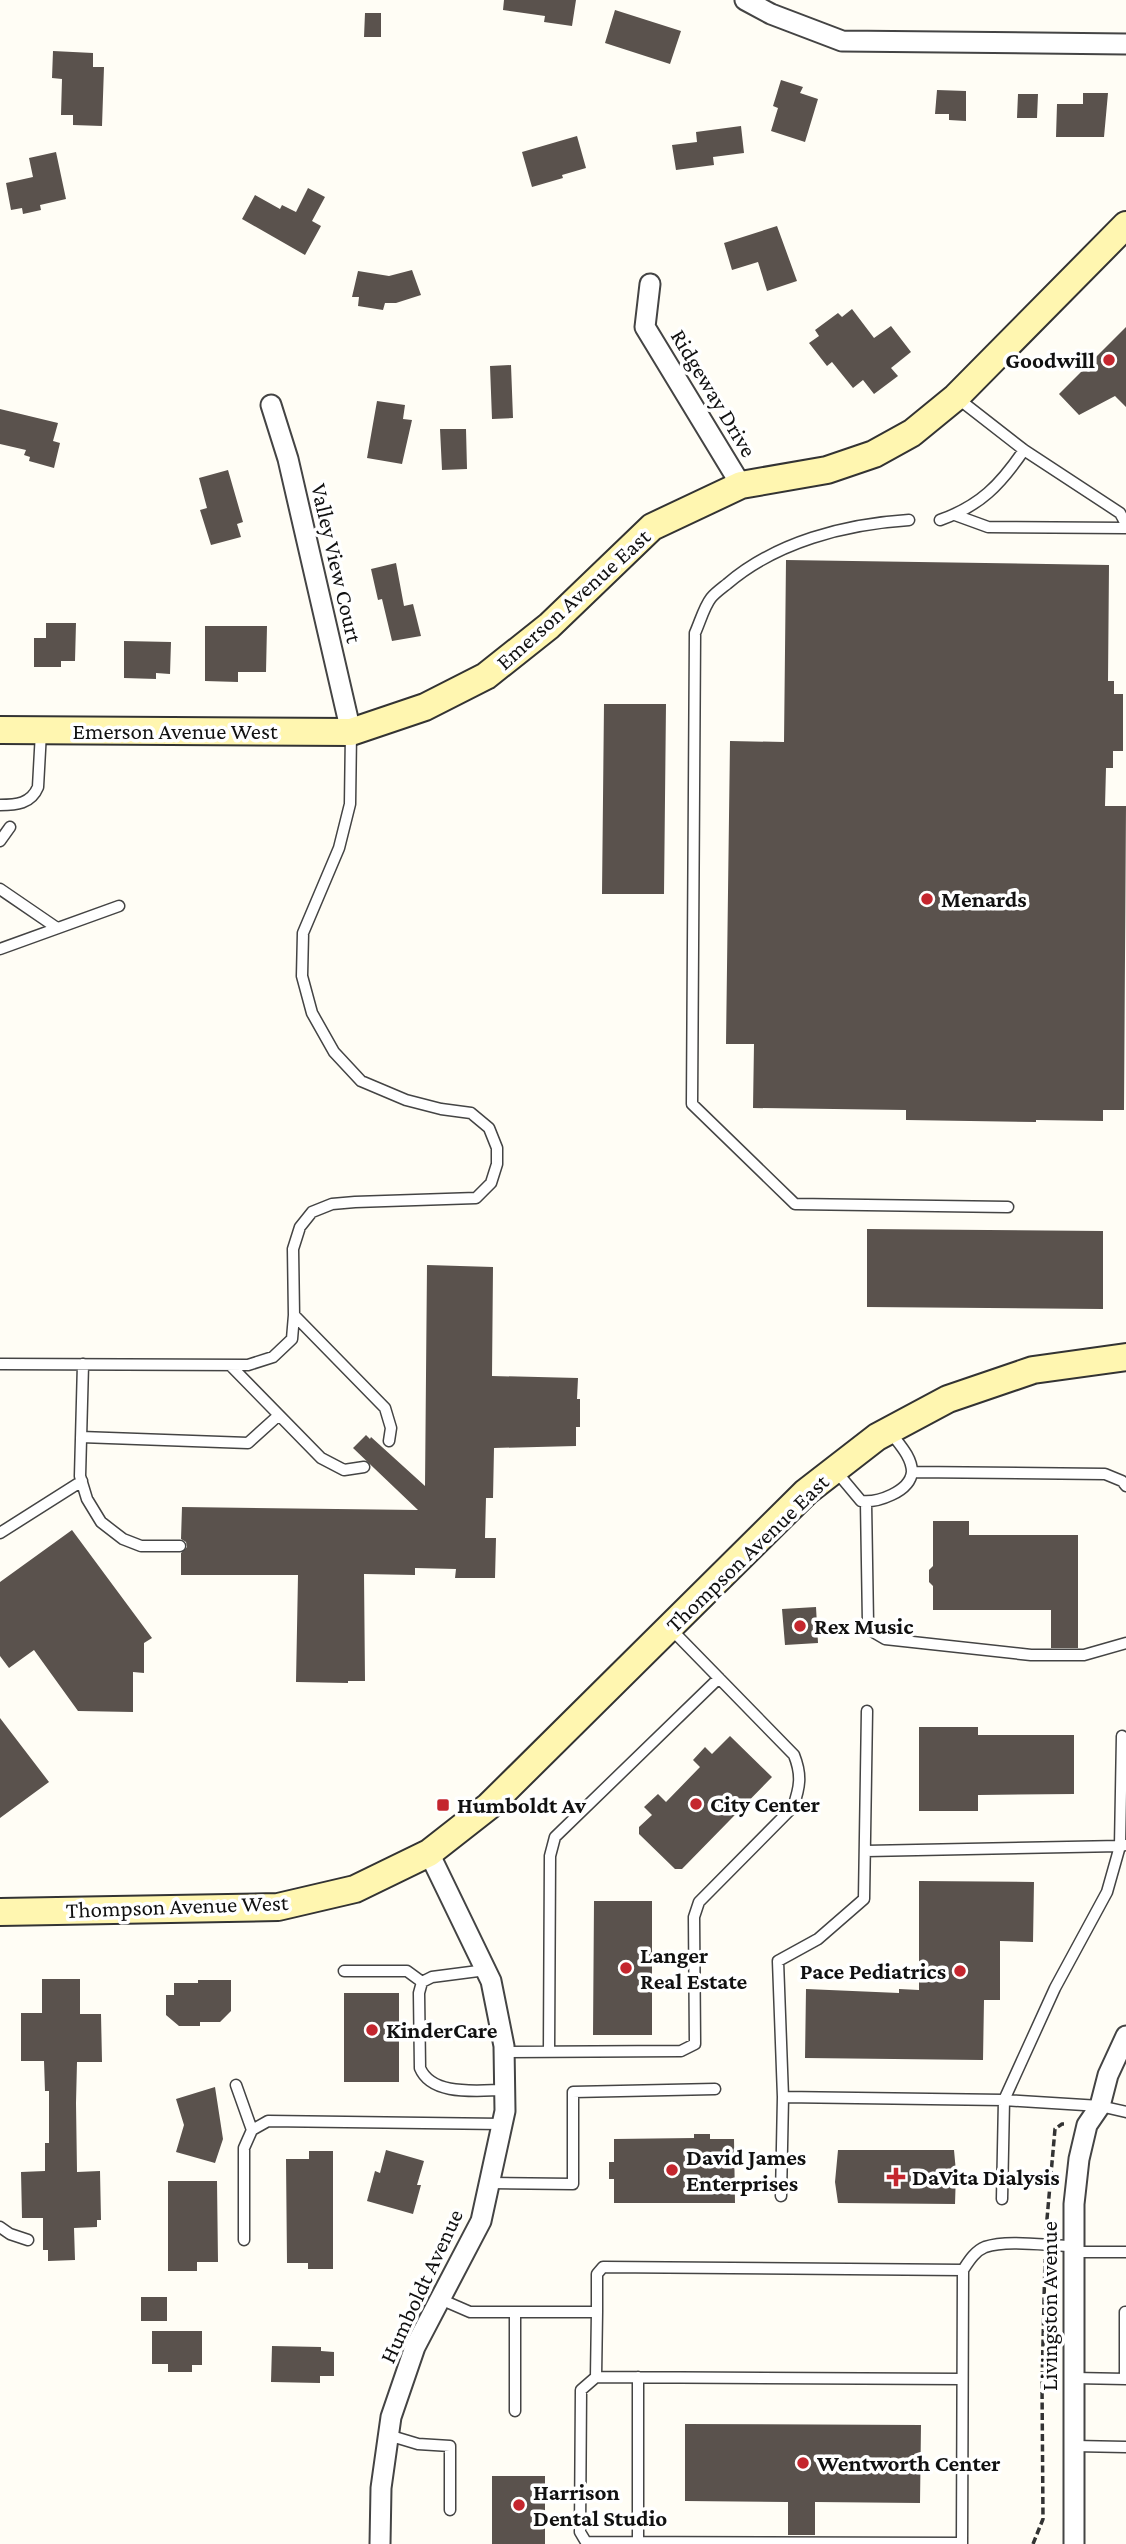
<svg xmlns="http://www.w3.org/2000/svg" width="1126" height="2544" viewBox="0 0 1126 2544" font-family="'Crimson Pro',serif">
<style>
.building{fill:#5a524d}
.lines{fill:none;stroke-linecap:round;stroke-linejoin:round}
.lane-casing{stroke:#444;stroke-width:13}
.street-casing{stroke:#444;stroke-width:23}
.secondary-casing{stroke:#333;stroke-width:30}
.path{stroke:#333;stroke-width:3.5;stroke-dasharray:7 3.5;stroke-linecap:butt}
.lane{stroke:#fff;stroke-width:10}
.street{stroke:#fff;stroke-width:19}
.secondary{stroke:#fff6b0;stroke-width:26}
.poi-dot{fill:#c4262e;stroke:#fff;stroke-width:2.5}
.labels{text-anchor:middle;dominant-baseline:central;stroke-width:7;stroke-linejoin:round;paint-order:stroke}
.poi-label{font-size:23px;font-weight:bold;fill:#111;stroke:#fff;text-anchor:start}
.street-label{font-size:23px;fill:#111;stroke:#fff}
</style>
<rect width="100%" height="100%" fill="#fffdf5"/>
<!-- building -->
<path class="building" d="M504 0H576L572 26 544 22 545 16 503 10Z
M615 10 681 31 670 64 605 43Z
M365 13H381V37H364Z
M53 51 93 53V67H104L102 126 73 125V115H61L62 79 52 78Z
M781 80 803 87 800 93 818 99 805 142 771 131 778 108 773 106Z
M937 90 966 91V121L949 120V114H935Z
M1083 93H1108L1104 137H1056L1057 104H1083Z
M1018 94H1038L1037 118H1017Z
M741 126 744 153 713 157 714 165 676 170 672 145 697 142 696 132Z
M577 136 586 168 562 175 563 178 532 187 522 152Z
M56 152 66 199 40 205 41 210 23 214 22 208 11 210 6 183 33 177 29 158Z
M308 188 325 197 312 221 321 226 305 255 242 219 255 195 280 209 282 205 296 212Z
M777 226 797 281 767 291 758 262 732 270 724 243Z
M412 270 421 295 396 303H385L383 310 358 306 359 297H352L358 271 389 276Z
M852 309 874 338 891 326 911 352 891 368 898 376 874 394 863 380 853 388 832 362 827 366 809 343 819 336 815 330 838 313 842 317Z
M1126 327V407L1115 396 1079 415 1059 394Z
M511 365 513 418 492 419 490 366Z
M377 401 405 405 403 419 412 420 402 464 367 458Z
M0 409 58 423 53 441 60 443 54 468 29 461 30 457 24 455 26 450 0 444Z
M440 429H466L467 469 442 470Z
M228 470 243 522 237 524 241 537 211 545 200 510 207 508 199 478Z
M786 560 1109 565 1108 681H1114V694H1123V751H1113V768H1106L1105 806H1126L1124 1110H1103V1121L1036 1120V1122L906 1120V1110L753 1108 754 1044H726L730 741 784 742Z
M396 563 404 606 413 604 421 636 392 641 382 599 378 600 371 569Z
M46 623H76L75 661H61V667H34V638H46Z
M205 626H267L266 672H238V682L205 681Z
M124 641 171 642 170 674 156 673V679L124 678Z
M604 704H666L664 894H602Z
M867 1229 1103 1231V1309L867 1307Z
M427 1265 493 1267 492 1376 578 1378 577 1399H580V1427H576V1446L494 1448 493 1498H486L485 1538H496L495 1578H455L456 1569 415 1568V1575L364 1574 365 1681H348V1683L296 1682 298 1575H181V1553L187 1547 186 1542 181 1539 182 1507 418 1510 353 1448 366 1435 370 1439 371 1437 425 1486Z
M933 1521H969V1535H1078V1648H1051V1610H933V1586L929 1582V1570L933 1566Z
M72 1530 152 1638 144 1643V1673L133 1672V1712L78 1711 34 1650 9 1668 0 1656V1582Z
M816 1607 818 1643 785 1645 782 1609Z
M0 1718 49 1782 0 1818Z
M919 1727H978V1735H1074V1794L978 1795V1811H919Z
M730 1736 772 1777 682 1869H675L639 1834V1827L652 1815 644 1807 658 1794 666 1802 700 1767 693 1760 705 1747 712 1754Z
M919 1881 1034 1882 1033 1942 1000 1941V2000H984L983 2060 805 2058 806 1989 899 1993V1989L919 1990Z
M594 1901H652V2035H593Z
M42 1979H80V2014H101L102 2062H77L76 2103 77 2172 100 2171 101 2220H97V2227L74 2228 75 2260 48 2261V2250H43V2218H22L21 2172 45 2171V2143H49V2091H45L44 2061H21V2013H42Z
M198 1980H231V2011L220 2022H200V2026H179L166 2015V1995H174V1983H198Z
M344 1993H399V2082H344Z
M215 2087 223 2139 215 2163 176 2152 184 2125 176 2099Z
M694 2134H710V2139H734L735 2203H614V2179H609V2162H614V2139L694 2138Z
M386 2150 424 2161 417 2185H421L413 2214 367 2201 375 2171 380 2173Z
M838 2150H954L956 2172 955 2204 838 2203 835 2182Z
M309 2151H333V2269H308V2263H287L286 2159H309Z
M168 2181H217L218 2262H197V2271H168Z
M141 2297H167V2321H141Z
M152 2331H202V2365H192V2372H168V2364H152Z
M272 2346 321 2347V2351L334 2352V2376H320V2383L271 2382Z
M685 2424 921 2425 920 2503 815 2502V2535H788V2502L685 2501Z
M492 2476H545V2544H492Z"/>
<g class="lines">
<!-- lane casing -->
<g class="lane-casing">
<path id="lane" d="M956 397 1024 450 1120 513 1126 524
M955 515 988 527 1126 528
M909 520C845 524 776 542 727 584 722 588 715 593 711 598 704 607 700 622 695 633L692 1104 795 1204 1008 1207
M940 520C980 506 1000 485 1024 450
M0 805C16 805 31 804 38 787L41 732
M0 841 10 827
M0 889 57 928
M0 949 119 906
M294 1315 385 1408 391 1428 389 1441
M0 1364 248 1365 273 1357 292 1339 294 1315 293 1249 300 1227 312 1212 332 1204 355 1202 476 1198 491 1183 497 1164V1148L489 1128 471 1113 441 1109 406 1100 361 1081 334 1052 312 1013 302 976 303 933 339 848 350 804 351 733
M83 1364 80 1476 87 1499 101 1522 123 1539 141 1546H180
M230 1365 321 1458 344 1470 364 1467
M81 1437 248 1443 279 1415
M835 1470 861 1501C877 1503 910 1492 912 1472 912 1457 899 1444 891 1433
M912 1472 1105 1474 1122 1481 1126 1486
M866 1502 868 1623 873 1632 885 1639 1031 1655H1084L1126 1643
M0 1533 82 1481
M867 1711 864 1899 818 1939 778 1961 783 2097 1004 2100 1055 1988 1107 1892 1120 1846 1126 1845
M866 1851 1120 1846 1122 1736
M486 1970 432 1977 422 1982 419 1993 420 2068C432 2097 479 2090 505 2090
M344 1971H407L422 1982
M504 2052 681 2051 695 2044 694 1917 699 1902 793 1807C800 1787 802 1775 794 1755L671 1629
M549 2052 550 1856 555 1837 719 1678
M236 2085 252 2130
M490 2183 573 2184V2092L715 2089
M781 2196 783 2097
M1002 2199 1004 2100 1100 2106 1126 2112
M0 2227 10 2234 28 2240
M244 2240V2148L252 2130 268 2121 502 2124
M1074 2252H1126
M963 2270C969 2261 975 2251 985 2247 1008 2239 1049 2246 1074 2246
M440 2299 470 2312H597V2274L603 2267 963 2270 962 2544
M515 2312V2411
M597 2312 596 2377 962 2379
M596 2377 581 2390 580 2532 586 2542 962 2543
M1074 2378 1126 2379
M1125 2379V2312
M388 2435 418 2444 450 2446V2510
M1074 2446 1126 2447
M638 2544V2377"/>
</g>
<!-- street casing -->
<g class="street-casing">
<path id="street" d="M745 0 771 14 842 41 1126 44
M650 284 645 327 741 485
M271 405 288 459 351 732
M380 2544 381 2488 391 2417 415 2347 481 2221 505 2111 504 2046 491 1981 429 1853
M1074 2544V2204L1079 2159 1087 2125 1100 2106 1108 2075 1126 2036"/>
</g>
<!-- secondary casing -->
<g class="secondary-casing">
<path id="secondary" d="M0 730 351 732 425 707 486 676 549 626 652 527 741 485 827 470 874 454 912 433 956 397 1126 225
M0 1912 278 1907 355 1889 429 1853 489 1806 806 1492 877 1437 948 1399 1033 1370 1126 1357"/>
</g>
<!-- path -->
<path class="path" d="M1046 2230 1055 2129 1062 2124H1066
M1033 2544 1043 2519 1042 2384 1045 2259"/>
<!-- lane -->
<use href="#lane" class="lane"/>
<!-- street -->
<use href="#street" class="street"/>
<!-- secondary -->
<use href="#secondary" class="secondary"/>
</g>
<!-- markers -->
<g class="poi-dot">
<circle cx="1109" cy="360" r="7"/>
<circle cx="927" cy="899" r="7"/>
<circle cx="800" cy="1626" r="7"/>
<circle cx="696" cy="1804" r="7"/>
<rect x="436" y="1798" width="14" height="14" rx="3.5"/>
<circle cx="626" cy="1968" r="7"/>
<circle cx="960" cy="1971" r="7"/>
<circle cx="372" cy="2030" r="7"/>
<circle cx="672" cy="2170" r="7"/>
<path d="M892.5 2166.5h7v7h7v7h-7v7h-7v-7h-7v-7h7z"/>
<circle cx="803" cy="2463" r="7"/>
<circle cx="519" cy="2505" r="7"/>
</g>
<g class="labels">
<!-- poi labels -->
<g class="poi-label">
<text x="1095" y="360" text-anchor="end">Goodwill</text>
<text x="941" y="899">Menards</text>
<text x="814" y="1626">Rex Music</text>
<text x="710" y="1804">City Center</text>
<text x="457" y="1805">Humboldt Av</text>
<text x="640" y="1955">Langer<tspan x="640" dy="26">Real Estate</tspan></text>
<text x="946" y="1971" text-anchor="end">Pace Pediatrics</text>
<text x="386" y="2030">KinderCare</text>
<text x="686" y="2157">David James<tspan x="686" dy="26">Enterprises</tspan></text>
<text x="912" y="2177">DaVita Dialysis</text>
<text x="817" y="2463">Wentworth Center</text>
<text x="533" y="2492">Harrison<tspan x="533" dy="26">Dental Studio</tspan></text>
</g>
<!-- street labels -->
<g class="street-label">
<text transform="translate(714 393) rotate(59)">Ridgeway Drive</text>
<text transform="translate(337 563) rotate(77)">Valley View Court</text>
<text transform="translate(573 599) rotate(-42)">Emerson Avenue East</text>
<text x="175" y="731">Emerson Avenue West</text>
<text transform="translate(747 1553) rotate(-44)">Thompson Avenue East</text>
<text transform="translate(177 1906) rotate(-2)">Thompson Avenue West</text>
<text transform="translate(421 2286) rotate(-65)">Humboldt Avenue</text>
<text transform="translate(1049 2306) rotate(-90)">Livingston Avenue</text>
</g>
</g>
</svg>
